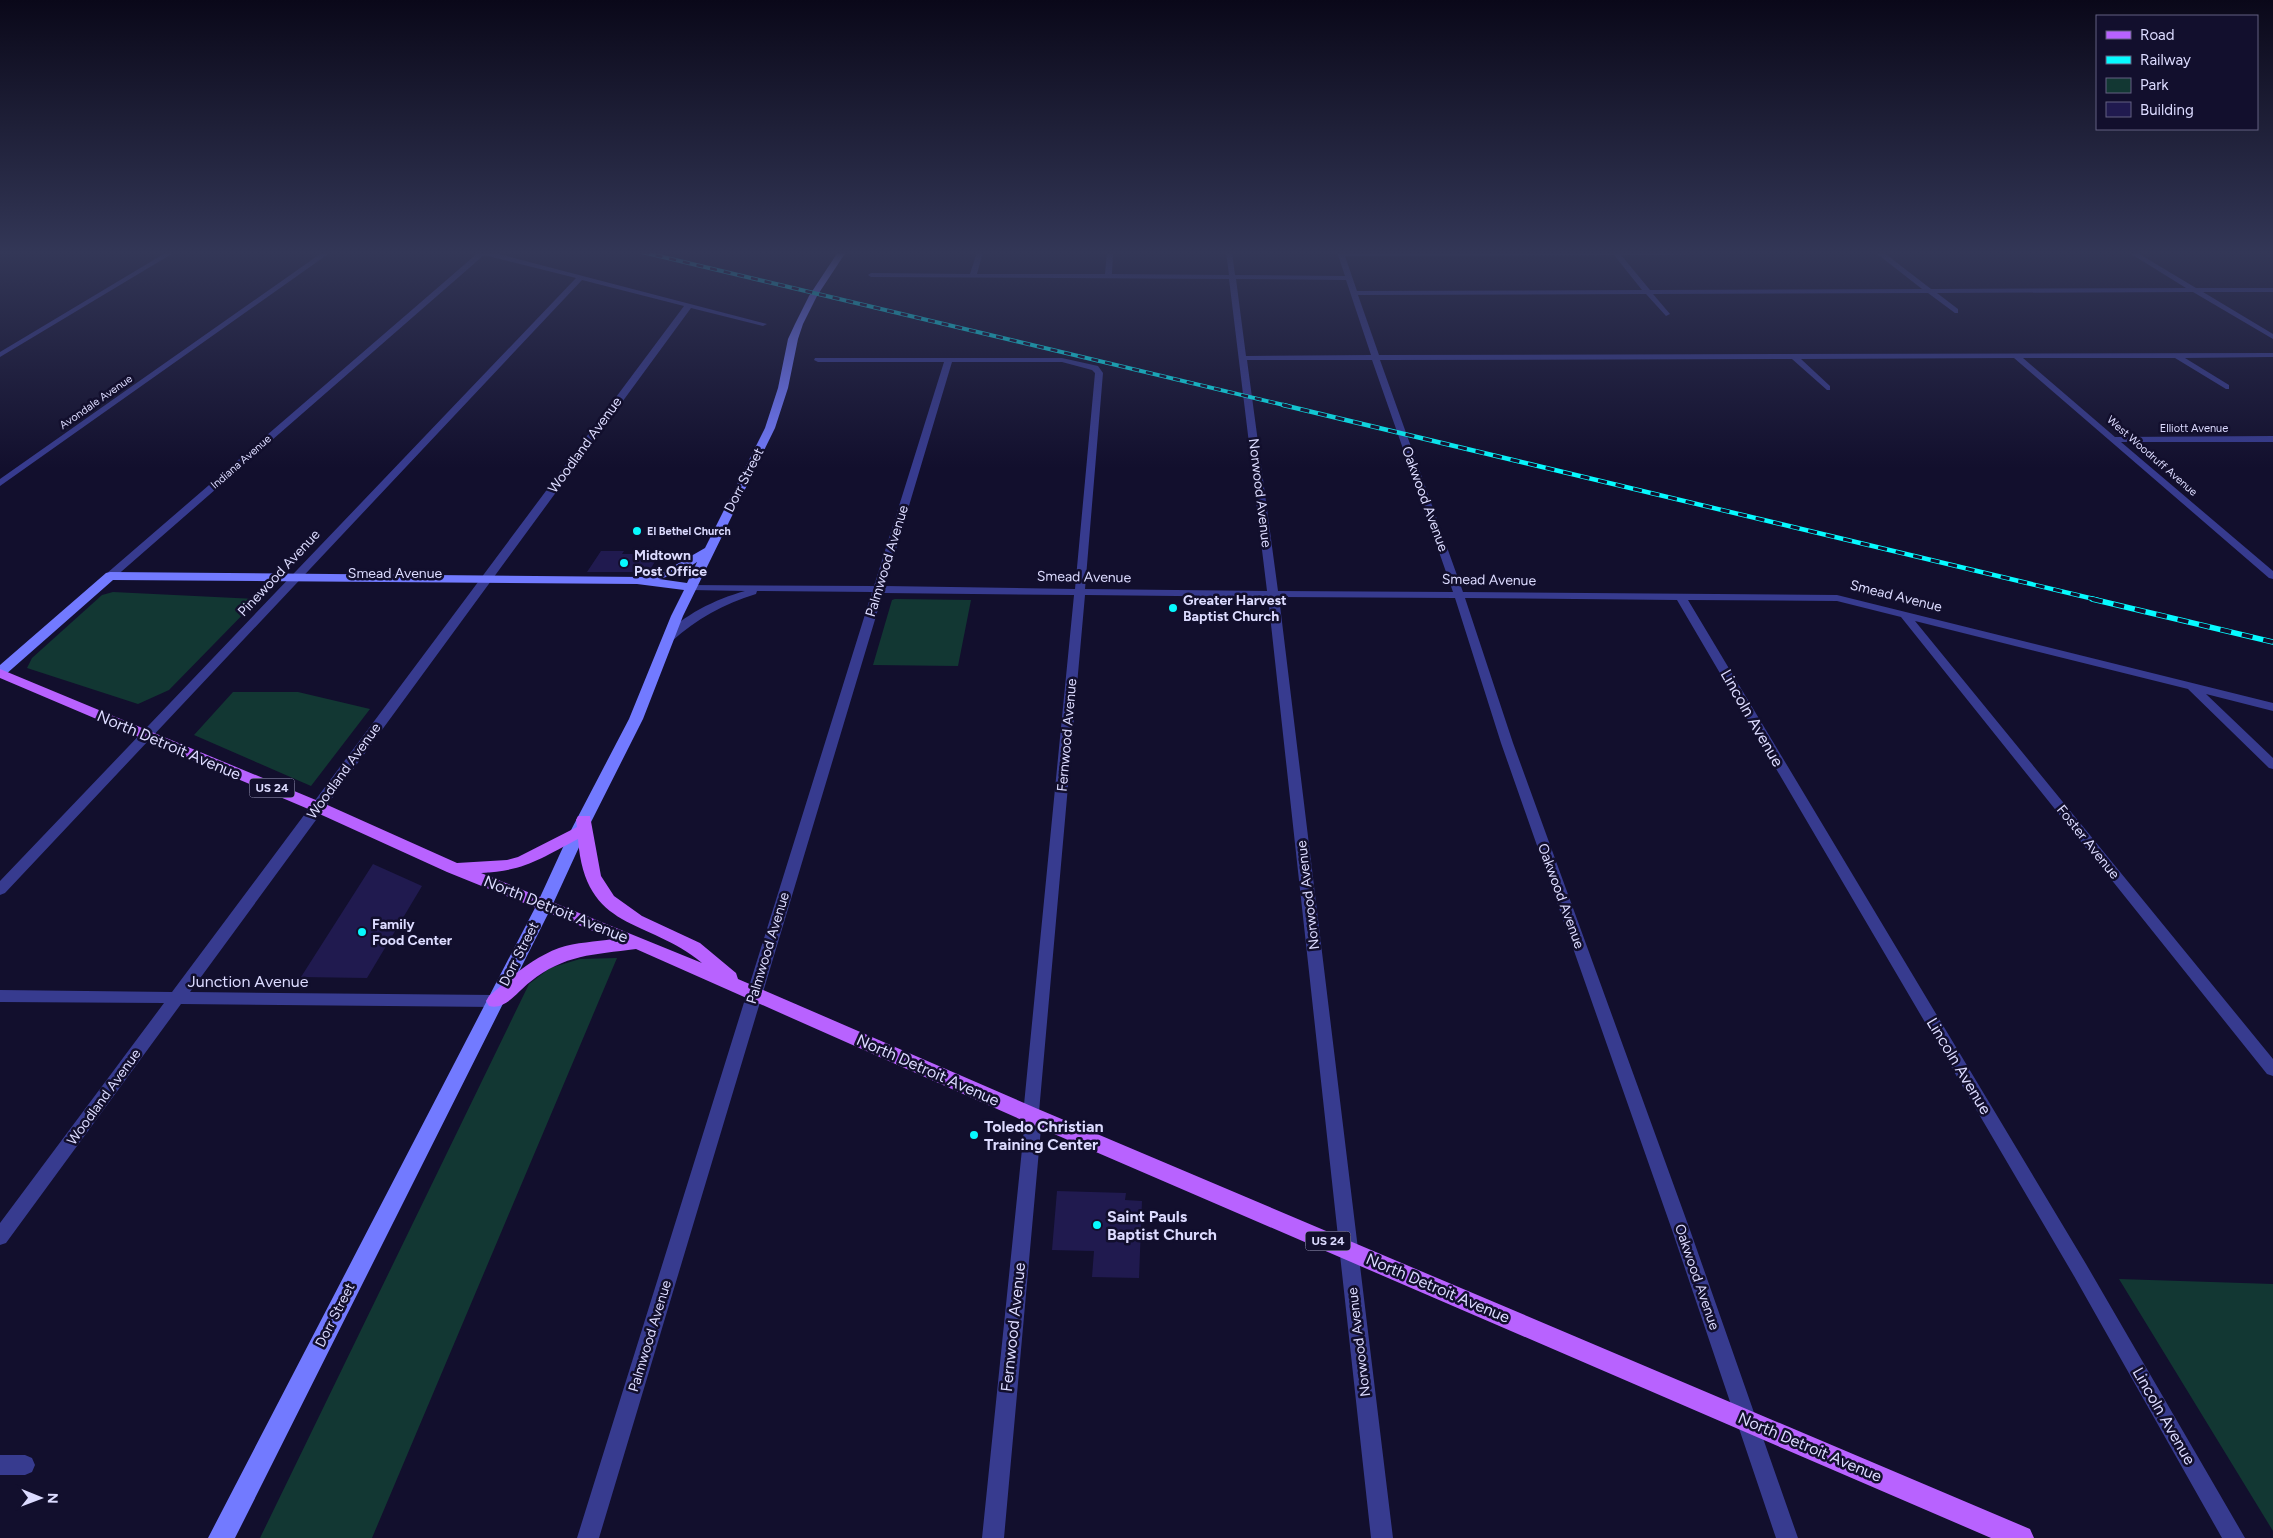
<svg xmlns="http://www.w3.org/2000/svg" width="2273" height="1538" viewBox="0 0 2273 1538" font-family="Figtree,sans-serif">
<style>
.green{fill:#123733}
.building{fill:#201a4f}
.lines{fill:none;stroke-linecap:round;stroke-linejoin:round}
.street{fill:#373b8f;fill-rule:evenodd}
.secondary{fill:#727aff;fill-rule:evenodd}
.primary{fill:#b862ff;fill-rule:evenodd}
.rail-far2-casing{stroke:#07faff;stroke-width:4}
.rail-far1-casing{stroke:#07faff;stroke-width:4.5}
.rail-casing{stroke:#07faff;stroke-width:5.5}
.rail-far2{stroke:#120f2d;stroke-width:2.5;stroke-dasharray:7;stroke-linecap:butt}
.rail-far1{stroke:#120f2d;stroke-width:3;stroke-dasharray:9;stroke-linecap:butt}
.rail{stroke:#120f2d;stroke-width:4;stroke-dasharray:11;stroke-linecap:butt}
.poi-dot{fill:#07faff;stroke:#120f2d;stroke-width:2}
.labels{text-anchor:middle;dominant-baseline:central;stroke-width:5;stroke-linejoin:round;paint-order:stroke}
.far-street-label{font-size:11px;fill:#dcdbff;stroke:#120f2d}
.far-poi-label{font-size:11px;font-weight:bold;fill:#dcdbff;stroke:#120f2d;text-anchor:start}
.shield{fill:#120f2d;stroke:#9f9ec0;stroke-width:1}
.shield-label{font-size:12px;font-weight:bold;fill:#dcdbff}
.street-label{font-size:14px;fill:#dcdbff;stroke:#120f2d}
.poi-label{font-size:14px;font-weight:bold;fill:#dcdbff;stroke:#120f2d;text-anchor:start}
.near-street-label{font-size:16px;fill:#dcdbff;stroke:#120f2d}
.near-poi-label{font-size:16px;font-weight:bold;fill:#dcdbff;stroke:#120f2d;text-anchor:start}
</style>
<rect width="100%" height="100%" fill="#120f2d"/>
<!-- green -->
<path class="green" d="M113 592 258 599 169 690 138 704 27 668 32 658 102 595Z
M895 599 971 600 958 666 873 665 892 600Z
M233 692H298L370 709 311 786 194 735Z
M617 958 372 1538H260L529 984 550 968 580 959Z
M2119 1279 2273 1284V1531Z"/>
<!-- building -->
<path class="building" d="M601 551H624L622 554H659L649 572H587Z
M373 864 422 886 367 978 301 977Z
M1057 1191 1126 1193 1125 1200 1142 1201 1139 1278 1092 1277 1094 1251 1052 1250Z"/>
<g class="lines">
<!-- street -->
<path class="street" d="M167 252H175L0 357V352Z
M323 252H331L0 486V479Z
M479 252H491L767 324 763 326 691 308 190 992 495 995 500 997 503 1001 500 1005 495 1007 181 1004 6 1243 0 1245V1223L164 1003 0 1002V990L172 992 684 306 582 280 5 893 0 895V881L576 278 484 255 114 578H106V574Z
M977 252H983L977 274H1105L1107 252H1113L1112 274 1229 275 1226 252H1232L1235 275 1345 276 1337 252H1883L1931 289 2186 288 2128 252H2136L2196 288H2273V292H2203L2273 334V339L2193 292 1937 293 1958 309V313H1955L1928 293 1653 294 1670 314 1666 316 1646 294 1358 295 1379 355 2273 353V357L2185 358 2229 385V389H2226L2175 358H2023L2115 437 2273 436V442H2121L2273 571V579L2269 578 2014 358 1801 359 1830 386V390H1827L1792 359 1380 360 1463 592 1837 595 2273 703V711L2206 694 2273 758V769L2269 768 2188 689 1915 621 2273 1059V1076L2267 1074 1901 617 1837 601 1688 600 2086 1264 2245 1538H2222L2074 1276 1677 600 1465 598 1513 743 1690 1230 1798 1538H1776L1672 1230 1501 743 1455 598 1279 597 1393 1538H1371L1268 597 1085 595 1039 1112 1042 1117 1004 1538H982L1025 1120 1023 1115 1074 595 883 593 599 1538H577L872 592 757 591 756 594C723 604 697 619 672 641L668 642 662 639C682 615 716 599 745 591L691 590 687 589V585L874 586 944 362H818L814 360 815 358H1062L1098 366 1103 373 1085 589 1267 591 1229 279 871 277 868 275 871 273 970 274ZM1876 253 1922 289 1650 290 1621 255ZM1614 255 1642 290 1357 291 1345 256ZM1236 279 1346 280 1371 355 1246 356ZM1247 360H1372L1453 592 1278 591ZM952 362H1062L1092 370 1095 373 1075 589 885 586Z
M0 1455H25L32 1458 35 1465 32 1472 25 1475H0Z"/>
<!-- secondary -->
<path class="secondary" d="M838 252H846L817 296 803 324 798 339 788 388 775 428 683 616 643 719 586 832 552 906 235 1538H208L536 906 570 832 629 719 671 616 684 590 637 584 113 580 5 675 0 676V665L106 573 110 572 643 577 672 567 705 548 765 428 778 388 788 339 795 324 809 296ZM697 562 687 583 659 579 680 573Z"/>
<!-- primary -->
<path class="primary" d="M0 669 323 803 457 863 507 860 518 857 577 827 576 820 578 816H590L601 876 614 896 642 916 700 943 736 973 738 979 1038 1109 2030 1529 2034 1538H1991L1024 1121 636 949C593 955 565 954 530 982 518 991 505 1011 489 1006L486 1001 489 996C510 978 532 958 559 948 576 942 596 942 613 939L447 872 313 811 0 678ZM578 839C585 933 647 917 702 963L481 873C524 871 540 859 578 839Z"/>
<!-- rail-far2 casing -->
<g class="rail-far2-casing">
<path id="rail-far2" d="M642 252 1288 406"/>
</g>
<!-- rail-far1 casing -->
<g class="rail-far1-casing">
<path id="rail-far1" d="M1283 405 2098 600"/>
</g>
<!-- rail casing -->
<g class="rail-casing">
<path id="rail" d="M2092 599 2273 642"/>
</g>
<!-- rail-far2 -->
<use href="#rail-far2" class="rail-far2"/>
<!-- rail-far1 -->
<use href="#rail-far1" class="rail-far1"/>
<!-- rail -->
<use href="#rail" class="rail"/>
</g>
<!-- sky -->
<linearGradient id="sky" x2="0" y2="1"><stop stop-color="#0a0819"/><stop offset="0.54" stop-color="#333757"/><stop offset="1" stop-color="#333757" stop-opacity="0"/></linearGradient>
<rect width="2273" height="468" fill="url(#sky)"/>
<!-- markers -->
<g class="poi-dot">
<circle cx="637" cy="531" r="5"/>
<circle cx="624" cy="563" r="5"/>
<circle cx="1173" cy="608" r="5"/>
<circle cx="362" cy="932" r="5"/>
<circle cx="974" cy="1135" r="5"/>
<circle cx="1097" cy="1225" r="5"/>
</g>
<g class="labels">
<!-- far-street labels -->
<g class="far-street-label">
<text transform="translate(96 402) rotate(-35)">Avondale Avenue</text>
<text x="2194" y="428">Elliott Avenue</text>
<text transform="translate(2152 456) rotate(41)">West Woodruff Avenue</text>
<text transform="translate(241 462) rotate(-41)">Indiana Avenue</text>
</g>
<!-- far-poi labels -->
<g class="far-poi-label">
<text x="647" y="531">El Bethel Church</text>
</g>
<!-- shield labels -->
<g class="shield">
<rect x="249.5" y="778.5" width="45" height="19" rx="4"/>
<rect x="1305.5" y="1231.5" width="45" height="19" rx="4"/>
</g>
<g class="shield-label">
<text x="272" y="788">US 24</text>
<text x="1328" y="1241">US 24</text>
</g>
<!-- street labels -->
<g class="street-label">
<text transform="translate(585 445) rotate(-54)">Woodland Avenue</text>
<text transform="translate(744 480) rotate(-63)">Dorr Street</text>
<text transform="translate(1260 493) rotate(83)">Norwood Avenue</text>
<text transform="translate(1425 499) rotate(70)">Oakwood Avenue</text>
<text transform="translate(887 561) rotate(-73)">Palmwood Avenue</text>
<text transform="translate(279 573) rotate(-47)">Pinewood Avenue</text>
<text x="395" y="573">Smead Avenue</text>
<text transform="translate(1084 577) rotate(1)">Smead Avenue</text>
<text transform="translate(1489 580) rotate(1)">Smead Avenue</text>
<text transform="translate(1896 596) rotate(14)">Smead Avenue</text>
<text transform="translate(1067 735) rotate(-85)">Fernwood Avenue</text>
<text transform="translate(344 771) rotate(-54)">Woodland Avenue</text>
<text transform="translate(2088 842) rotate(51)">Foster Avenue</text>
<text transform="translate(1308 895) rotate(-97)">Norwood Avenue</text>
<text transform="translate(1561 896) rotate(70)">Oakwood Avenue</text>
<text transform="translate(768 948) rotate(-73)">Palmwood Avenue</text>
<text transform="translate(519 954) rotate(-63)">Dorr Street</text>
<text transform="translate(104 1097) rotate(-54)">Woodland Avenue</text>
<text transform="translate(1697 1277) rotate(71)">Oakwood Avenue</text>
<text transform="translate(335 1315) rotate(-63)">Dorr Street</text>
<text transform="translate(650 1336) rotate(-73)">Palmwood Avenue</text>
<text transform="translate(1359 1342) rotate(-97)">Norwood Avenue</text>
</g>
<!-- poi labels -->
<g class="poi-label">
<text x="634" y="555">Midtown<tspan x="634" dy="16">Post Office</tspan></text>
<text x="1183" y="600">Greater Harvest<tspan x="1183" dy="16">Baptist Church</tspan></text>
<text x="372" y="924">Family<tspan x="372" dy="16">Food Center</tspan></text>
</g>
<!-- near-street labels -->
<g class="near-street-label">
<text transform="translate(1752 718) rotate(60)">Lincoln Avenue</text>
<text transform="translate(169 745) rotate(23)">North Detroit Avenue</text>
<text transform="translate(556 909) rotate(22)">North Detroit Avenue</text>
<text x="248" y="981">Junction Avenue</text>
<text transform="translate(1959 1066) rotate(59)">Lincoln Avenue</text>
<text transform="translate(928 1070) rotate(24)">North Detroit Avenue</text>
<text transform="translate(1438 1288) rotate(23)">North Detroit Avenue</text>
<text transform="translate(1013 1327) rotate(-84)">Fernwood Avenue</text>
<text transform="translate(2164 1416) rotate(60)">Lincoln Avenue</text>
<text transform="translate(1810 1447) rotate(23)">North Detroit Avenue</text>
</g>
<!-- near-poi labels -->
<g class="near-poi-label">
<text x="984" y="1126">Toledo Christian<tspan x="984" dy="18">Training Center</tspan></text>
<text x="1107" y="1216">Saint Pauls<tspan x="1107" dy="18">Baptist Church</tspan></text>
</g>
</g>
<!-- legend -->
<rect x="2096" y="15" width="162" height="115" fill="#120f2d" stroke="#636181"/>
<rect x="2106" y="31" width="25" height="8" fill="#b862ff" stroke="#636181"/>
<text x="2140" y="40" font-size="15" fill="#dcdbff">Road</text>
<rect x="2106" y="56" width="25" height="8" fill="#07faff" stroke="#636181"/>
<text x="2140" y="65" font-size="15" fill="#dcdbff">Railway</text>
<rect x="2106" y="78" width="25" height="15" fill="#123733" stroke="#636181"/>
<text x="2140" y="90" font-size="15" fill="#dcdbff">Park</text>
<rect x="2106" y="102" width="25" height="15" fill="#201a4f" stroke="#636181"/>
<text x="2140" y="115" font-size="15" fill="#dcdbff">Building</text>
<!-- north arrow -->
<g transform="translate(40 1498) rotate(91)" stroke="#120f2d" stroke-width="4" paint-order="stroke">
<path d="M0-4L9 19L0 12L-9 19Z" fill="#dcdbff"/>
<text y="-8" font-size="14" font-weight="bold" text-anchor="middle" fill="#dcdbff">N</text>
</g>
</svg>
